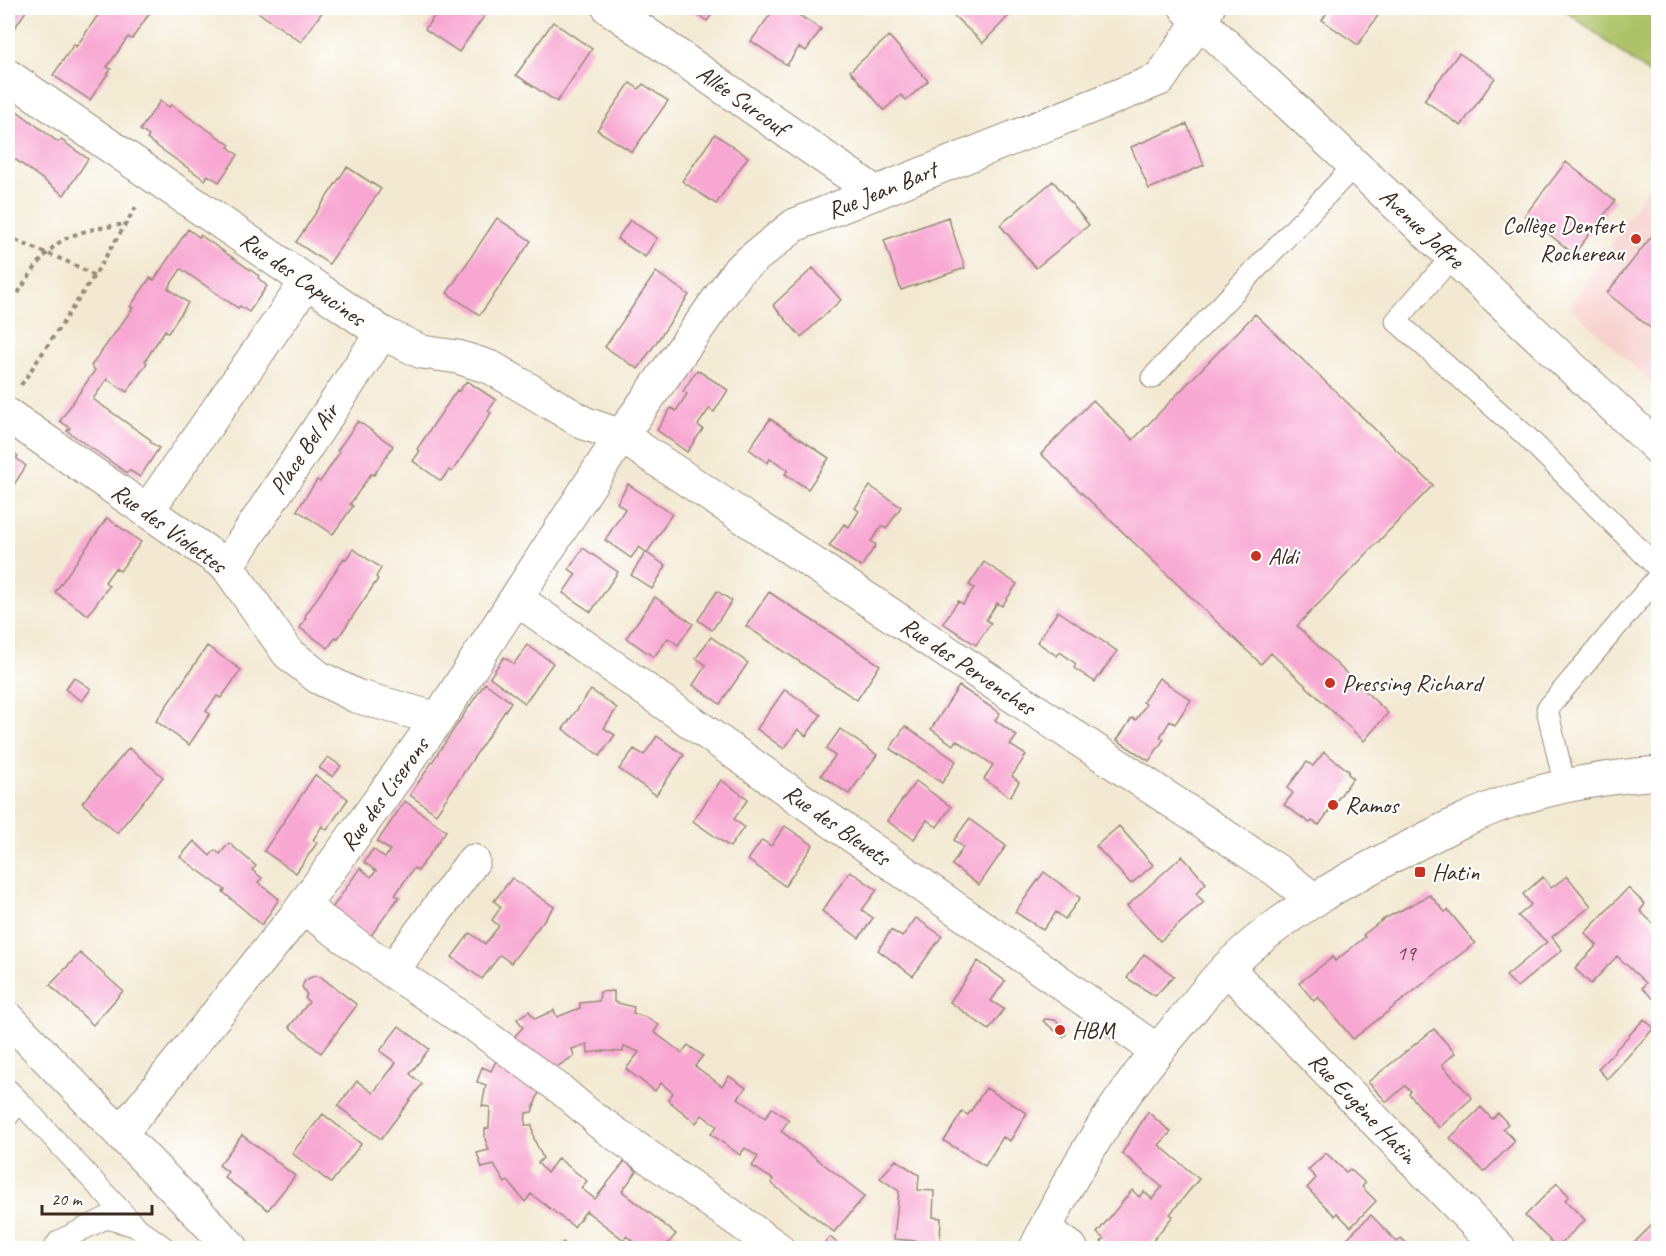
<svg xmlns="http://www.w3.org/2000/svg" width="1666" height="1256" viewBox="0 0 1666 1256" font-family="Caveat,sans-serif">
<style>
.built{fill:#f7d0ce}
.green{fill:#adc266;stroke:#747642;stroke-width:1.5}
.building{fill:#f8a7d2}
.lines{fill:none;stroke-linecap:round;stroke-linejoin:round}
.service-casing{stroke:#978a78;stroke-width:23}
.pedestrian-casing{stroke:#978a78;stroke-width:32}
.minor-casing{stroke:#978a78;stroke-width:35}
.tertiary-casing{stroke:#978a78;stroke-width:35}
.secondary-casing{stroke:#978a78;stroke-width:35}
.path{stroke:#978a78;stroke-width:4;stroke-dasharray:4.5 4.5;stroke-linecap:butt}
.service{stroke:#fff;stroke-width:21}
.pedestrian{stroke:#fff;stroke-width:30}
.minor{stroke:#fff;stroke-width:33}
.tertiary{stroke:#fff;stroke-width:33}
.secondary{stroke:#fff;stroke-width:33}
.poi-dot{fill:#c8321e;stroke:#fff;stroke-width:2}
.labels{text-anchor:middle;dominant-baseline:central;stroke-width:4.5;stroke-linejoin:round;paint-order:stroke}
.number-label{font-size:21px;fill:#6a494b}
.street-label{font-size:24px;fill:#3b2a1e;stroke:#fff}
.poi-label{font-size:24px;fill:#3b2a1e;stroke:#fff;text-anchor:start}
</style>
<rect width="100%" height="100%" fill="#fff"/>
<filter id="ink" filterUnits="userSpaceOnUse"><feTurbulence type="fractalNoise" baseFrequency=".0167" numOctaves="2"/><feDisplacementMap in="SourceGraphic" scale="12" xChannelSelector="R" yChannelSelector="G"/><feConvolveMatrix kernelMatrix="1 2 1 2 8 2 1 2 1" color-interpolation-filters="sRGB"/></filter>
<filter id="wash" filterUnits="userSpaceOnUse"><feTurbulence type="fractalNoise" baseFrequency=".008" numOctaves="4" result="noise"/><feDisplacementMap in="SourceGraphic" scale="24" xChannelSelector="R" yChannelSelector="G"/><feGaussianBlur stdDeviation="1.35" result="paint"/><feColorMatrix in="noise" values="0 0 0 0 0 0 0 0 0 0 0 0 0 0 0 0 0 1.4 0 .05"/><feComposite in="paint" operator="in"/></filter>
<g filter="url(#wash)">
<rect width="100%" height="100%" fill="#f3e9d2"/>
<!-- built -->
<path class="built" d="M1658 172V389L1570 307Z"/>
<!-- green -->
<path class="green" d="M1562 8H1658V80Z"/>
<g id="blocks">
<!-- building -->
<path class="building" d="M8 8H21L26 11 8 38Z
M99 8H153L132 39 128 37 107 67 111 69 90 100 53 75 74 44 76 47 98 15 95 13Z
M252 8H325L301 42Z
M440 8H490L459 52 425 29Z
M688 8H717L707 21Z
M775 8H788L821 29 806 51 799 47 787 65 751 41Z
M958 8H1016L983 43 952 14Z
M1330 8H1383L1358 45 1322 20Z
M553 22 592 49 557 102 516 75Z
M889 36 928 81 906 100 901 95 884 110 850 71Z
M1459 53 1495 78 1461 126 1424 100Z
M630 83 639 89 643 84 668 101 632 152 597 130Z
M160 101 169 107 171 105 230 145 228 147 238 155 219 182 208 175 205 180 147 139 149 136 140 130Z
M8 104 58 142 61 140 88 159 64 195 8 154Z
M1187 124 1204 165 1149 189 1131 147Z
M715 134 748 157 716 204 682 181Z
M1566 162 1615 201 1574 254 1525 215Z
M347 167 381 189 329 264 296 242Z
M1053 181 1089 225 1036 268 1000 225Z
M948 217 965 268 901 290 884 240Z
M497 218 531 241 480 315 447 293Z
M630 220 657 238 645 257 617 239Z
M1658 228V334L1607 293Z
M188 229 199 237 200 235 259 276 258 278 267 286 249 312 240 306 238 308 181 269 168 288 188 303 168 333 165 330 145 361 147 363 127 392 107 379 93 399 151 440 150 442 159 448 140 477 129 470 127 473 67 431 70 428 60 421 95 370 91 366 133 308 130 307 150 278 154 280Z
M813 268 841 300 801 337 773 305Z
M656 272 689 295 638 369 605 347Z
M1255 314 1433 485 1297 626 1388 713 1364 741 1271 653 1261 664 1041 454 1093 400 1133 440Z
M697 370 728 390 714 412 709 409 698 425 703 429 687 452 657 430 671 408 676 411 687 394 683 391Z
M467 381 496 400 488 411 491 413 452 472 449 470 441 481 413 461 420 451 417 449 457 390 459 391Z
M770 419 829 458 808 489 785 474 788 470 770 458 768 463 749 449Z
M358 421 393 446 374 475 371 474 350 504 353 506 333 534 297 510 317 480 320 482 340 452 337 451Z
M8 449 18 456 16 458 26 466 8 494Z
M628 484 672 514 647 553 666 566 652 589 631 575 646 552 639 547 631 558 605 540 625 509 617 503Z
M870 486 901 507 886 529 882 526 871 541 876 545 861 567 829 546 844 524 849 527 859 511 855 508Z
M107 518 141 542 120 571 115 568 105 582 109 586 88 615 55 592Z
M583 548 618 572 591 612 563 593 576 574 569 569Z
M353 549 381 568 376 577 378 579 338 638 336 637 328 648 300 628 306 618 305 616 344 558 346 559Z
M984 562 1017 584 1002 606 997 603 986 620 991 623 976 645 943 623 958 601 963 604 974 588 969 585Z
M717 591 732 601 712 630 698 620Z
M769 592 880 665 857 700 746 626Z
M655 597 693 624 678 645 668 638 654 657 626 638Z
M1058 611 1117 651 1095 682 1074 668 1076 664 1060 652 1057 656 1037 642Z
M711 637 748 663 720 704 693 685 706 665 696 658Z
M527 645 553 663 525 703 490 677 504 657 514 664Z
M207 646 241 670 221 698 217 696 206 711 210 714 189 745 156 721Z
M74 677 91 689 82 701 65 689Z
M1159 678 1191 700 1175 724 1170 721 1160 737 1164 739 1149 761 1117 740 1132 718 1136 720 1146 704 1143 702Z
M485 683 511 702 436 814 410 795Z
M959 686 1000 713 995 720 1017 736 1010 745 1026 755 1012 776 1019 782 1010 797 984 779 993 765 956 740 953 745 931 729Z
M785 689 821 715 806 736 798 729 784 749 757 729Z
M591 690 617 708 604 728 615 735 600 756 563 729Z
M905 726 956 761 942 783 890 749Z
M840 729 877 755 849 794 821 775 835 756 826 749Z
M657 736 684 755 656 795 619 769 634 749 644 755Z
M129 748 163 777 117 833 82 803Z
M1324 752 1349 771 1348 774 1353 778 1319 825 1312 821 1310 823 1284 805 1293 793 1287 788 1307 762 1313 766Z
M328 757 341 766 333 777 319 768Z
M315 775 348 799 327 830 322 826 313 840 317 843 296 873 264 851Z
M721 780 748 799 734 819 744 827 730 847 693 821Z
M916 781 951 807 937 827 927 820 914 839 887 821Z
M405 801 446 831 418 871 414 868 395 895 399 897 370 937 332 908 360 868 371 877 376 871 364 862 373 849 385 858 390 850 377 842Z
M969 819 1006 846 979 885 952 865 963 847 954 840Z
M785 826 813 845 785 886 748 860 762 840 771 846Z
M1119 826 1153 865 1131 884 1096 846Z
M194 841 210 856 215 850 220 854 229 843 256 866 252 870 262 878 258 882 279 899 262 925 223 892 225 890 180 857Z
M1182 856 1206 883 1196 894 1204 902 1160 941 1127 906Z
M850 871 877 890 862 910 873 918 859 938 822 911Z
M1044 872 1080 898 1065 919 1056 912 1043 930 1015 912Z
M1567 876 1591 906 1552 937 1562 950 1517 987 1506 976 1547 942 1518 916 1531 905 1523 894 1543 877 1551 888Z
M512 878 554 907 511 963 500 955 482 979 452 957 470 933 485 944 499 926 492 920 501 907 494 901Z
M1628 888 1645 904 1640 911 1658 928V1003L1642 988 1646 983 1617 956 1591 984 1575 969 1597 945 1585 933Z
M1430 895 1445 912 1448 910 1475 943 1353 1039 1318 997 1314 1001 1299 983 1333 957 1335 961 1365 937 1363 935 1384 919Z
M916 918 942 936 913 976 878 950 891 930 902 937Z
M80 953 123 991 93 1025 50 985Z
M1144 954 1174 976 1155 996 1127 978Z
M978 961 1005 981 991 1001 1004 1009 989 1030 950 1002Z
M314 976 321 977 357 1005 321 1053 289 1027 309 1002 305 998 307 995 302 987 305 980Z
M614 991V1002L634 1007 633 1013 648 1018 659 1025 654 1032 682 1053 688 1045 703 1056 695 1066 722 1086 729 1076 746 1088 738 1098 765 1118 772 1108 789 1120 781 1131 865 1196 834 1232 771 1183 774 1180 752 1166 758 1157 745 1148 740 1155 711 1134 717 1126 702 1115 696 1123 668 1100 673 1093 661 1083 655 1091 626 1069 639 1052 624 1046 623 1052 603 1051 588 1053 587 1044 572 1049 574 1056 558 1066 550 1074 509 1043 523 1027 517 1019 529 1011 535 1019 554 1010 557 1017 580 1008V1003L599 1001 600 992Z
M1045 1019 1055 1020 1063 1027 1066 1034 1063 1037 1043 1021Z
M1644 1019 1654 1028 1607 1079 1598 1069Z
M399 1026 429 1049 410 1074 422 1084 381 1139 338 1106 357 1081 373 1093 396 1063 380 1051Z
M1434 1029 1455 1053 1442 1065 1472 1098 1439 1128 1409 1094 1411 1091 1405 1086 1387 1102 1368 1082Z
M497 1059 539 1092 532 1112 526 1113 525 1125H532L534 1139 543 1158 538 1163 547 1173 558 1158 587 1181 581 1188 595 1199 625 1161 637 1171 622 1191 676 1234 664 1248H642L626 1236 624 1240 586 1211 574 1227 531 1194 525 1202 508 1181 505 1183 494 1165 482 1168 477 1153 489 1150 485 1139V1129L489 1128 490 1107 482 1106 486 1085 477 1082 482 1067 491 1071Z
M986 1088 1027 1113 1010 1141 1003 1137 985 1166 944 1141 962 1112 968 1115Z
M1481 1107 1492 1119 1498 1113 1508 1124 1503 1128 1515 1141 1484 1172 1450 1138Z
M1148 1112 1171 1132 1159 1145 1199 1179 1170 1214 1173 1216 1147 1248H1109L1101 1242 1104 1239 1097 1233 1132 1190 1139 1197 1144 1191 1152 1199 1162 1187 1122 1153Z
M323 1114 361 1144 331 1183 292 1153Z
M242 1135 295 1176 268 1210 224 1177 228 1172 219 1165Z
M1326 1153 1346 1172 1350 1169 1365 1183 1362 1187 1376 1201 1351 1227 1337 1213 1335 1216 1307 1188 1316 1178 1308 1170Z
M896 1160 919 1175 918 1190 934 1191 933 1217 941 1218 940 1243 894 1239 899 1191 880 1178Z
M1557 1183 1569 1196 1565 1200 1585 1220 1557 1247 1525 1216Z
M1371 1215 1397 1242 1401 1238 1412 1248H1350L1343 1242Z
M1656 1221 1658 1224V1248H1629Z
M830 1237 843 1248H820Z
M563 1242 571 1248H558Z"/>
</g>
</g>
<g filter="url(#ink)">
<use href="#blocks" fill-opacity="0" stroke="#978a78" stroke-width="1.5"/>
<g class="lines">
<!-- service casing -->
<g class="service-casing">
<path id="service" d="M1453 256 1396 321 1526 436 1658 568
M1152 378 1355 165
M1565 786 1547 709 1658 577
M8 1090 19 1101 8 1116
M19 1101 135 1226
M54 1248 59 1241 106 1218 135 1226 165 1248"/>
</g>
<!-- pedestrian casing -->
<g class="pedestrian-casing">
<path id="pedestrian" d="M468 1022 560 1089 599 1122"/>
</g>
<!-- minor casing -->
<g class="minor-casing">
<path id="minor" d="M609 8 876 193
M8 76 382 333 422 352 458 357 492 368 533 392 584 423 621 436 1276 870 1314 900
M8 415 227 566 288 653 318 677 356 696 438 719
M147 511 306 283
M227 566 382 333
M517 599 1156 1050
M303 907 392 971 468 1022
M1227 968 1499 1248
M392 971 473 861
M8 1018 232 1248
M599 1122 777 1248
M121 1133 299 912 438 719 621 436 739 270 795 225 1160 79 1208 8
M1045 1229 1071 1248"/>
</g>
<!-- tertiary casing -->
<g class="tertiary-casing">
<path id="tertiary" d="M1186 8 1658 448"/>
</g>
<!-- secondary casing -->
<g class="secondary-casing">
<path id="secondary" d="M1036 1248C1075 1163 1127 1084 1189 1013 1201 998 1213 982 1227 968 1280 915 1350 877 1416 844 1447 828 1478 812 1511 801 1559 784 1609 777 1658 773"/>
</g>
<!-- path -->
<path class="path" d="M8 236C36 251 68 259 94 276L136 207
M8 308C23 287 43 249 67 238 86 229 106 227 126 224
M21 385 94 276"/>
<!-- service -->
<use href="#service" class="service"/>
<!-- pedestrian -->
<use href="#pedestrian" class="pedestrian"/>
<!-- minor -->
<use href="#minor" class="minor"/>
<!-- tertiary -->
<use href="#tertiary" class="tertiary"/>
<!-- secondary -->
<use href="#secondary" class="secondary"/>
</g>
</g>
<!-- markers -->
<g class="poi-dot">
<circle cx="1636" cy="239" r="6"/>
<circle cx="1256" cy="556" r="6"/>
<circle cx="1330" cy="683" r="6"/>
<circle cx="1333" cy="805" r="6"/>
<rect x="1414" y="866" width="12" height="12" rx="3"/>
<circle cx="1060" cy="1030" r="6"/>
</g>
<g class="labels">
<!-- number labels -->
<g class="number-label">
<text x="1406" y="953">19</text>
</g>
<!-- street labels -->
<g class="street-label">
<text transform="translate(742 100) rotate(35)">Allée Surcouf</text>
<text transform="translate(882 190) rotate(-22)">Rue Jean Bart</text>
<text transform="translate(1422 228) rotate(43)">Avenue Joffre</text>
<text transform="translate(303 279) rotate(35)">Rue des Capucines</text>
<text transform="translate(304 449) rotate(-56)">Place Bel Air</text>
<text transform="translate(169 528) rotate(36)">Rue des Violettes</text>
<text transform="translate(968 666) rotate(34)">Rue des Pervenches</text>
<text transform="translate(384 794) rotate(-54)">Rue des Liserons</text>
<text transform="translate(837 825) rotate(35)">Rue des Bleuets</text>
<text transform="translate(1363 1108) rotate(46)">Rue Eugène Hatin</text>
</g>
<!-- poi labels -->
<g class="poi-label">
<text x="1624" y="225" text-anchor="end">Collège Denfert<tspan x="1624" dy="28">Rochereau</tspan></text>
<text x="1268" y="556">Aldi</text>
<text x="1342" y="683">Pressing Richard</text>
<text x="1345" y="805">Ramos</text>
<text x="1432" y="872">Hatin</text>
<text x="1072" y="1030">HBM</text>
</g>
</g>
<!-- margin -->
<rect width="1666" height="1256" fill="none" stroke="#fff" stroke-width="30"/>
<!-- scale -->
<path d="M42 1205v9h110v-9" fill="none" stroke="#3b2a1e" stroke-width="3"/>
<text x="51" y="1205" font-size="18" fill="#3b2a1e" stroke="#ffffff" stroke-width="4.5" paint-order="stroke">20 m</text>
</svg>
